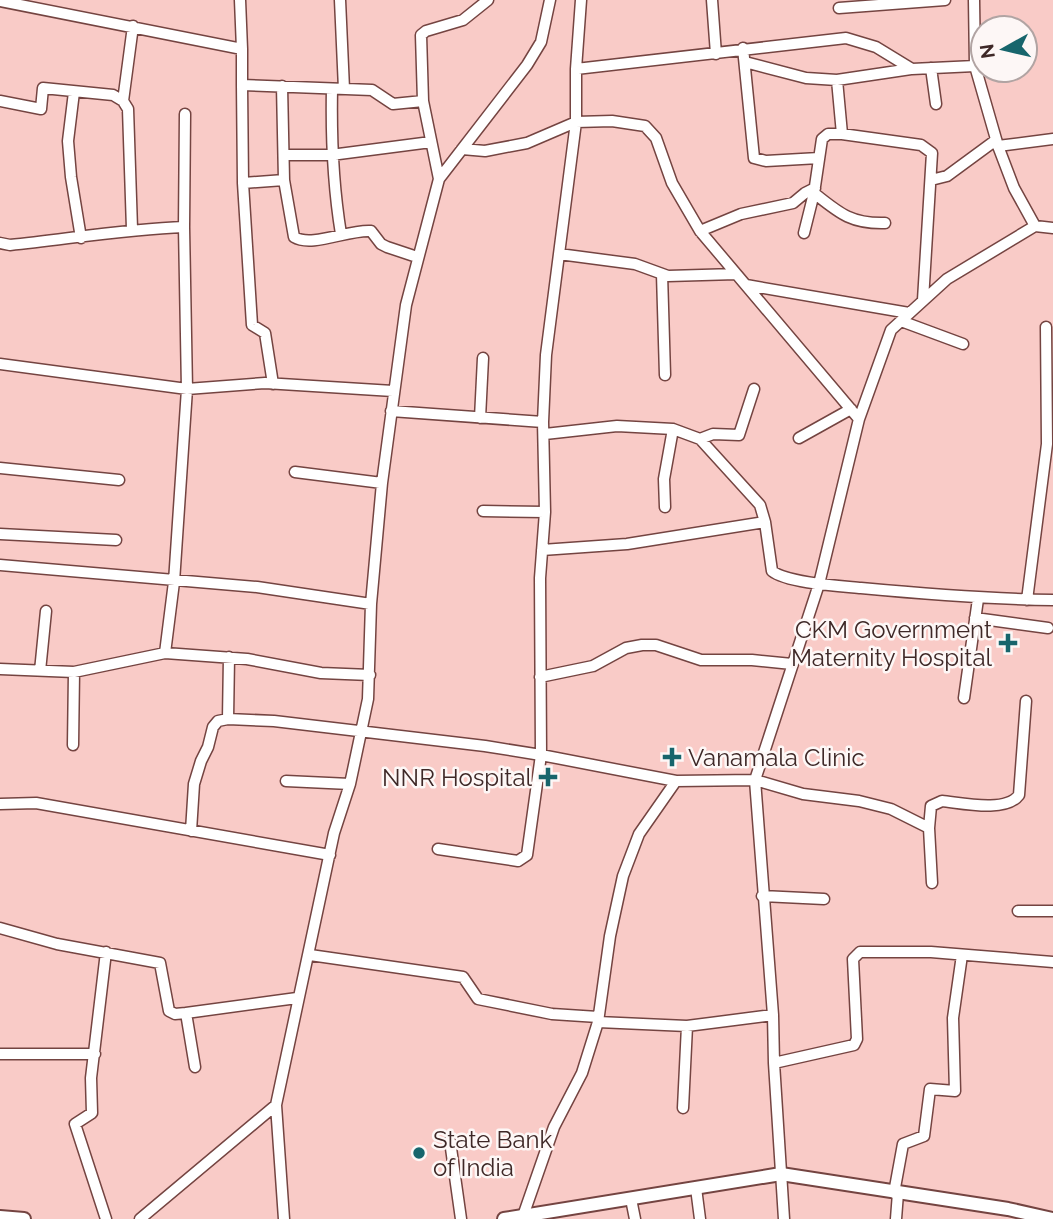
<svg xmlns="http://www.w3.org/2000/svg" width="1053" height="1219" viewBox="0 0 1053 1219" font-family="Raleway,sans-serif">
<style>
.lines{fill:none;stroke-linecap:round;stroke-linejoin:round}
.minor-casing{stroke:#744441;stroke-width:13}
.tertiary-casing{stroke:#744441;stroke-width:16}
.minor{stroke:#fff;stroke-width:10}
.tertiary{stroke:#fff;stroke-width:12}
.poi-dot{fill:#17656c;stroke:#fdf7f6;stroke-width:2.5}
.labels{text-anchor:middle;dominant-baseline:central;stroke-width:5;stroke-linejoin:round;paint-order:stroke}
.poi-label{font-size:24px;fill:#3e2827;stroke:#fdf7f6;text-anchor:end}
</style>
<rect width="100%" height="100%" fill="#f9cbc7"/>
<g class="lines">
<!-- minor casing -->
<g class="minor-casing">
<path id="minor" d="M240 0 242 49
M340 0 344 89
M581 0 576 69V122L546 355 543 422 545 512 540 578 541 755 676 781 755 780 803 794 859 801 891 809 929 828 932 883
M712 0 716 54
M0 1 242 49V85L372 90 393 104 423 101
M839 8 945 0
M743 48 754 158 766 161 819 158
M745 62 806 78 837 80 911 69
M931 68 936 104
M576 69 846 38 876 47 912 69 975 66
M837 80 842 134 921 145 932 153 923 300
M242 85 243 183 252 325 265 333 273 384
M282 86 284 180 294 237C312 248 349 229 371 231L381 244 387 247 417 257
M332 89C331 139 333 185 341 234
M74 92 68 141 71 177 81 238
M0 101 41 109 43 88 113 95 123 101 128 109 132 229
M123 101 133 26
M185 114 184 227 187 389 174 582 165 653 247 659 321 673 370 675
M998 146 1053 139
M462 149 485 151 527 143 576 122 612 121 645 126 656 138 672 183 700 231 859 419
M284 155H331L431 142
M439 179 423 101 421 35 426 31 463 20 488 0
M931 180 947 176 996 140
M243 183 284 180
M814 193C839 213 851 224 885 223
M1035 226 1053 228
M700 231 741 214 793 203 805 193 815 188
M804 233 814 193 822 139 828 134H842
M0 243 10 245C68 239 126 229 184 227
M559 254 635 264 668 276 736 274
M662 274 665 375
M746 285 909 313
M901 321 963 344
M0 364 187 389 265 383 393 391
M391 411 543 422
M480 418 483 358
M545 434 617 426 673 429 700 439 760 505 765 522
M799 438 851 409
M700 439 713 434 739 435 754 389
M0 468 119 480
M295 472 382 483
M665 507 664 479 673 429
M483 511 545 512
M0 534 116 540
M542 550 627 544 765 522 772 571C787 583 840 586 861 588 925 594 989 599 1053 600
M0 565 257 587 371 604
M1027 600 1047 444 1046 327
M975 618 1048 628
M0 669 74 672 165 653
M40 671 46 611
M540 677 593 666 626 648 642 645H656L701 660H752L792 664
M964 698 978 599
M228 719 274 721 485 746 541 755 527 855 518 861 438 849
M73 745 74 672
M286 781 350 784
M0 804 36 803 330 855
M929 828 931 806 942 801C962 803 1006 813 1019 795L1026 701
M191 831 194 784 201 761 208 747 213 727 218 721 228 719 229 657
M762 896 824 899
M1018 911H1053
M0 928 57 944 160 963 169 1011 175 1014 186 1013
M106 952 91 1078 92 1113 75 1124 106 1219
M310 955 463 977 478 999 552 1014 598 1017
M598 1022 687 1026 773 1015
M0 1054H95
M774 1063 854 1045 857 1039 853 959 860 952H931L1053 962
M195 1067 186 1013 297 998
M683 1108 687 1026
M450 1141 461 1219
M696 1188 700 1219
M894 1193 903 1144 924 1136 930 1089 955 1091 953 1018 962 955
M631 1199 635 1219
M140 1219 276 1105
M284 1219 276 1105 334 833 350 784 368 699 371 604 382 483 406 305 439 179 527 65 541 42 550 0
M522 1219 554 1127 582 1073 598 1022 610 936 623 876 639 834 676 781
M784 1219 774 1063 773 1015 755 780 819 584 859 419 891 330 947 279 1035 226 1014 188 998 146 975 66 974 0
M896 1219 898 1193"/>
</g>
<!-- tertiary casing -->
<g class="tertiary-casing">
<path id="tertiary" d="M0 1217 24 1219
M504 1219 781 1174 1008 1209 1052 1219"/>
</g>
<!-- minor -->
<use href="#minor" class="minor"/>
<!-- tertiary -->
<use href="#tertiary" class="tertiary"/>
</g>
<!-- markers -->
<g class="poi-dot">
<path d="M1004.5 632.5h7v7h7v7h-7v7h-7v-7h-7v-7h7z"/>
<path d="M668.5 746.5h7v7h7v7h-7v7h-7v-7h-7v-7h7z"/>
<path d="M544.5 766.5h7v7h7v7h-7v7h-7v-7h-7v-7h7z"/>
<circle cx="419" cy="1153" r="7"/>
</g>
<g class="labels">
<!-- poi labels -->
<g class="poi-label">
<text x="992" y="629">CKM Government<tspan x="992" dy="28">Maternity Hospital</tspan></text>
<text x="688" y="757" text-anchor="start">Vanamala Clinic</text>
<text x="532" y="777">NNR Hospital</text>
<text x="433" y="1139" text-anchor="start">State Bank<tspan x="433" dy="28">of India</tspan></text>
</g>
</g>
<!-- north arrow -->
<g transform="translate(1004 49) rotate(262)"><circle r="33" fill="#fdf7f6" stroke="#b1a4a3" stroke-width="2"/>
<path d="M0-5L12 26L0 18L-12 26Z" fill="#17656c"/>
<text y="-10" font-size="19" font-weight="bold" text-anchor="middle" fill="#3e2827">N</text>
</g>
</svg>
